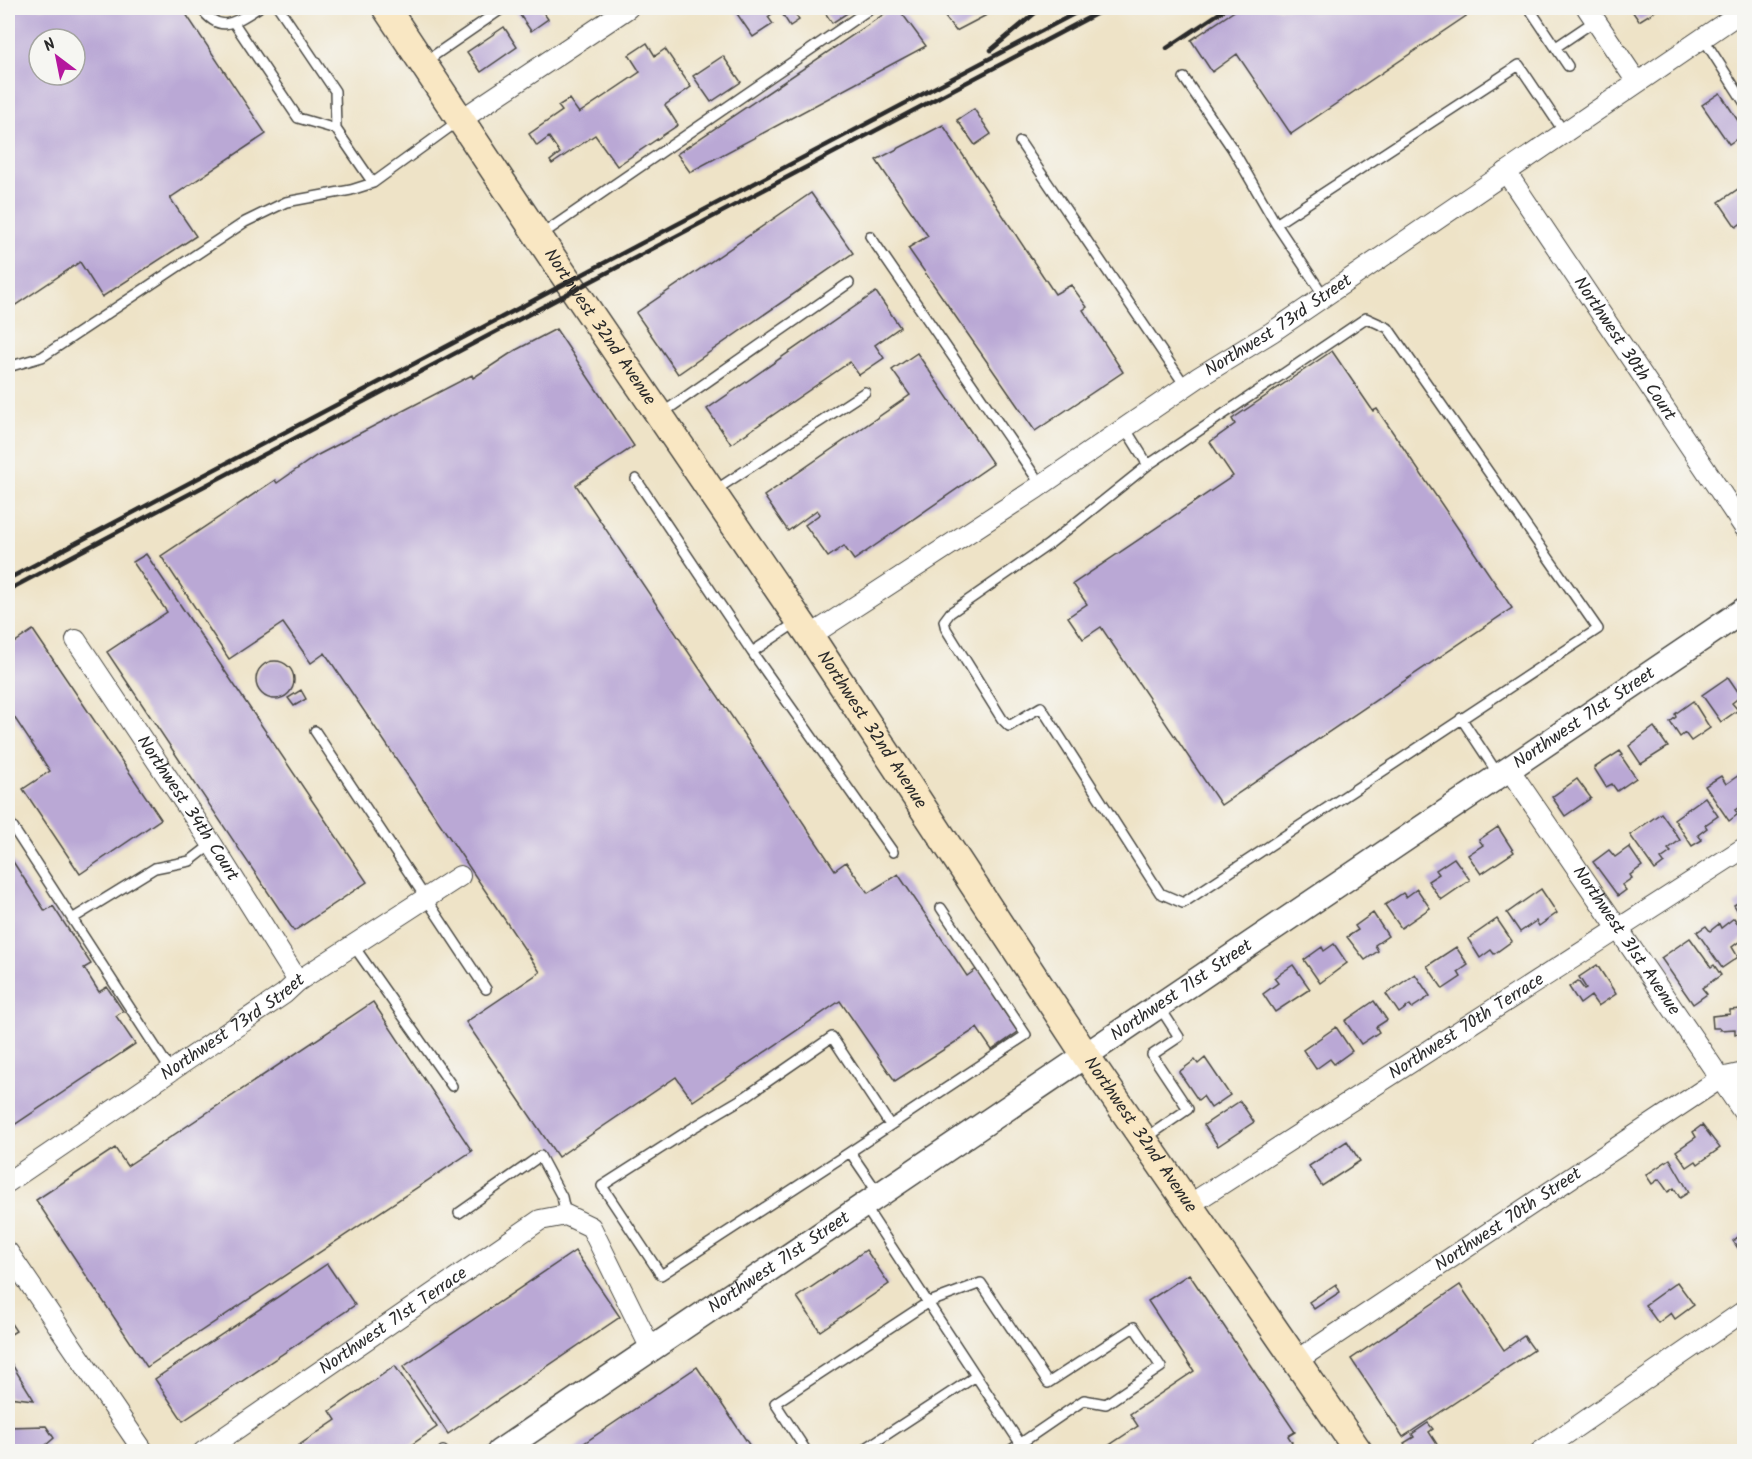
<svg xmlns="http://www.w3.org/2000/svg" width="1752" height="1459" viewBox="0 0 1752 1459" font-family="Kalam,sans-serif">
<style>
.building{fill:#baa8d5;fill-rule:evenodd}
.lines{fill:none;stroke-linecap:round;stroke-linejoin:round}
.service-casing{stroke:#484742;stroke-width:12}
.minor-casing{stroke:#484742;stroke-width:22}
.tertiary-casing{stroke:#484742;stroke-width:27}
.secondary-casing{stroke:#484742;stroke-width:30}
.service{stroke:#fff;stroke-width:9}
.minor{stroke:#fff;stroke-width:20}
.tertiary{stroke:#fff;stroke-width:24}
.secondary{stroke:#f9e7c3;stroke-width:27}
.rail{stroke:#2b2b2b;stroke-width:4.5}
.labels{text-anchor:middle;dominant-baseline:central;stroke-width:4.5;stroke-linejoin:round;paint-order:stroke}
.street-label{font-size:18px;fill:#2b2b2b;stroke:#f6f6f2}
</style>
<rect width="100%" height="100%" fill="#f6f6f2"/>
<filter id="ink" filterUnits="userSpaceOnUse"><feTurbulence type="fractalNoise" baseFrequency=".0167" numOctaves="2"/><feDisplacementMap in="SourceGraphic" scale="12" xChannelSelector="R" yChannelSelector="G"/><feConvolveMatrix kernelMatrix="1 2 1 2 8 2 1 2 1" color-interpolation-filters="sRGB"/></filter>
<filter id="wash" filterUnits="userSpaceOnUse"><feTurbulence type="fractalNoise" baseFrequency=".008" numOctaves="4" result="noise"/><feDisplacementMap in="SourceGraphic" scale="24" xChannelSelector="R" yChannelSelector="G"/><feGaussianBlur stdDeviation="1.35" result="paint"/><feColorMatrix in="noise" values="0 0 0 0 0 0 0 0 0 0 0 0 0 0 0 0 0 1.4 0 .05"/><feComposite in="paint" operator="in"/></filter>
<g filter="url(#wash)">
<rect width="100%" height="100%" fill="#eee3c7"/>
<g id="blocks">
<!-- building -->
<path class="building" d="M19 8H182L266 134 170 198 196 236 102 297 80 262 8 310V15ZM39 39H75V75H39Z
M515 8H540L548 19 531 31Z
M733 8H777L778 9 768 17 773 24 753 37Z
M782 8H791L799 20 790 26 779 9Z
M822 8H855L832 23Z
M893 8H898L926 46 690 172 677 154Z
M938 8H1000L956 31Z
M1239 8H1478L1291 134 1237 54 1212 72 1191 40Z
M1630 8H1660L1639 21Z
M504 27 517 47 481 72 467 52Z
M647 43 655 56 665 49 691 87 665 105 678 125 617 166 595 135 552 164 550 161 560 153 549 137 537 146 529 134 562 111 558 106 569 99 579 113 640 72 629 55Z
M723 56 741 82 711 102 693 76Z
M1720 93 1744 130V134L1729 144 1702 105Z
M974 109 991 134 975 145 957 120Z
M943 125 1055 294 1071 285 1087 307 1083 310 1123 372 1035 431 908 248 928 236 876 160Z
M1744 185V221L1736 227 1719 202Z
M811 193 853 253 678 374 636 313Z
M876 292 900 327 875 345 884 358 859 375 850 362 731 444 707 409Z
M556 329 634 446 576 485 835 870 846 862 868 893 898 874 967 976 978 968 1005 1008 1003 1010 1018 1032 992 1050 977 1028 895 1081 840 1001 693 1101 676 1077 558 1157 466 1022 540 972 325 653 311 663 283 623 229 659 161 556 275 480 277 483 316 456 472 375 473 378 514 351Z
M1332 351 1373 411 1377 409 1512 608 1221 805 1101 627 1083 639 1068 617 1087 604 1073 584 1233 476 1210 442 1235 424 1232 419Z
M917 353 993 464 854 560 844 546 828 557 805 525 820 514 817 510 788 531 764 496 910 395 892 370Z
M146 554 367 882 294 931 107 652 167 612 133 562Z
M33 630 161 819 80 874 23 789 50 771 8 708V647Z
M256 680a19 19 0 1 1 38 0a19 19 0 1 1-38 0Z
M1728 677 1741 696 1732 703 1738 710 1721 722 1702 695Z
M301 690 306 699 294 706 288 698Z
M1693 701 1710 728 1691 741 1685 733 1680 737 1670 722 1676 717 1675 714Z
M1654 727 1668 747 1641 764 1629 746Z
M1620 751 1623 755 1621 756 1636 778 1617 791 1612 784 1606 787 1594 768Z
M1742 773 1744 776V799L1743 800 1744 804 1735 810 1738 814 1729 821 1705 786 1721 776 1726 784Z
M1577 779 1591 798 1565 816 1552 797Z
M1705 797 1718 816 1705 825 1707 828 1698 835 1702 840 1692 846 1674 819Z
M1661 813 1680 840 1668 849 1671 852 1661 859 1664 863 1655 870 1630 835Z
M1498 827 1514 852 1481 874 1468 855 1483 845 1479 840Z
M1629 847 1642 866 1630 875 1632 878 1622 885 1626 890 1618 896 1593 862 1609 850 1615 857Z
M8 854 45 911 53 906 91 964 84 968 99 992 107 987 123 1011 116 1016 135 1044 8 1129Z
M1454 858 1470 880 1441 900 1428 881 1439 874 1436 870Z
M1417 889 1430 908 1401 928 1385 905 1403 893 1406 897Z
M1541 889 1557 913 1539 926 1536 921 1520 932 1507 913Z
M1742 900 1744 903V921L1734 905Z
M1373 913 1388 936 1375 945 1378 951 1365 960 1347 937 1358 930 1355 926Z
M1734 918 1744 933V938L1732 947 1738 957 1722 968 1697 932 1706 926 1710 931 1719 924 1721 928Z
M1497 919 1512 941 1494 954 1491 950 1480 958 1468 939Z
M1690 938 1711 967 1714 965 1721 975 1702 988 1707 994 1693 1004 1661 958Z
M1334 944 1347 963 1320 983 1304 960 1322 947 1324 951Z
M1456 947 1468 965 1458 972 1461 977 1443 989 1427 966Z
M1293 965 1310 989 1275 1012 1263 994 1278 983 1274 978Z
M1597 965 1616 994 1598 1006 1591 996 1580 1004 1569 987 1578 981 1584 989 1586 988 1579 977Z
M1415 974 1430 996 1412 1008 1410 1005 1399 1013 1386 994Z
M1374 1001 1387 1020 1376 1027 1379 1032 1361 1044 1345 1021Z
M373 1002 472 1151 147 1367 36 1200 115 1148 127 1166Z
M1740 1009V1013H1744V1033L1735 1034V1029L1720 1030V1028H1713L1712 1016 1730 1014V1010Z
M1336 1027 1352 1051 1334 1064 1330 1059 1316 1069 1303 1050Z
M1205 1058 1230 1095 1211 1108 1203 1096 1198 1100 1179 1072 1195 1060 1198 1064Z
M1240 1101 1254 1122 1218 1146 1204 1125Z
M1702 1125 1720 1148 1698 1164 1696 1161 1687 1167 1676 1151 1696 1137 1693 1132Z
M1347 1141 1360 1161 1322 1186 1309 1166Z
M1670 1159 1689 1192 1680 1198 1674 1188 1668 1192 1659 1179 1652 1184 1646 1175Z
M1744 1232V1257L1733 1241Z
M866 1250 889 1284 820 1331 797 1297Z
M575 1251 620 1317 448 1434 403 1367Z
M327 1264 355 1305 183 1421 155 1379Z
M1189 1274 1295 1432 1288 1436 1292 1442 1278 1452H1099L1138 1426 1130 1414 1194 1371 1148 1301Z
M1677 1282 1694 1305 1675 1319 1671 1313 1658 1323 1645 1305Z
M1336 1284 1340 1292 1314 1309 1309 1302Z
M1460 1285 1504 1350 1524 1336 1534 1350 1403 1437 1351 1359Z
M8 1319 16 1331 8 1336Z
M8 1358 34 1400 8 1397Z
M395 1366 437 1427 401 1452H289L336 1420 330 1411Z
M697 1367 754 1452H571Z
M1428 1423 1433 1429 1429 1432 1442 1452H1410L1404 1443 1414 1437 1412 1434Z
M46 1426 54 1438 46 1445 51 1452H8V1427Z"/>
</g>
</g>
<g filter="url(#ink)">
<use href="#blocks" fill-opacity="0" stroke="#484742" stroke-width="1.5"/>
<g class="lines">
<!-- service casing -->
<g class="service-casing">
<path id="service" d="M201 8C220 35 235 22 258 8
M279 8 335 91 336 129 373 183
M1529 8 1568 66
M234 23 298 118 336 129
M1703 38 1744 102
M1556 47 1596 20
M426 61 503 8
M1184 78 1232 148 1276 224
M1020 142 1186 387
M541 235 871 8
M870 236 1041 485
M1324 296 1276 224 1519 65 1564 132
M8 367 42 357 245 222 286 202 351 190 373 183 457 122
M661 414 849 283
M1125 428 1148 465 1048 545 950 613 944 621 946 629 1002 719 1009 726 1041 707 1160 893 1183 903 1598 629 1388 328 1366 318 1148 465
M636 479 752 652 797 622
M714 491 865 392
M752 652 893 852
M1461 718 1498 774
M315 731 486 989
M8 820 171 1071
M72 919 155 868 190 861 212 844
M353 945 452 1086
M1146 1138 1188 1109 1152 1055 1179 1037 1159 1006
M850 1152 661 1275 602 1186 694 1127 745 1097 832 1037 890 1125
M878 1193 850 1152 1026 1035 941 908
M864 1205 1020 1443
M459 1213 540 1156 562 1197 566 1215
M443 1452V1451
M807 1452 775 1403 927 1303 981 1283 1048 1383 1134 1327 1161 1367 1106 1404 1084 1400 1008 1452
M860 1452 976 1376"/>
</g>
<!-- minor casing -->
<g class="minor-casing">
<g id="minor">
<path d="M1587 8 1637 82"/>
<path d="M462 119 628 8"/>
<path id="s1" d="M1506 172 1744 527"/>
<path id="s2" d="M810 636 1037 488 1199 377 1272 332 1744 10"/>
<path id="s3" d="M76 640 212 844 298 981"/>
<path id="s4" d="M1509 769 1744 1113"/>
<path id="s5" d="M8 1182 284 994 298 981 460 876"/>
<path id="s6" d="M1189 1205 1744 848"/>
<path d="M8 1252 144 1452"/>
<path id="s7" d="M1296 1361 1721 1078 1744 1073"/>
<path id="s8" d="M203 1452 540 1220 566 1215 591 1227 651 1349"/>
<path d="M1540 1452 1744 1311"/>
</g>
</g>
<!-- tertiary casing -->
<g class="tertiary-casing">
<g id="tertiary">
<path id="s9" d="M499 1452 1744 610"/>
</g>
</g>
<!-- secondary casing -->
<g class="secondary-casing">
<g id="secondary">
<path id="s10" d="M386 8 562 272 810 636 1086 1056 1359 1452"/>
</g>
</g>
<!-- service -->
<use href="#service" class="service"/>
<!-- minor -->
<use href="#minor" class="minor"/>
<!-- tertiary -->
<use href="#tertiary" class="tertiary"/>
<!-- secondary -->
<use href="#secondary" class="secondary"/>
<!-- rail -->
<path class="rail" d="M1167 48 1227 8
M991 50 1041 8
M8 579 1085 8
M8 590 1107 8"/>
</g>
</g>
<g class="labels">
<!-- street labels -->
<g class="street-label">
<text stroke="none"><textPath href="#s2" startOffset="562">Northwest 73rd Street</textPath></text>
<text stroke="none"><textPath href="#s10" startOffset="384">Northwest 32nd Avenue</textPath></text>
<text stroke="none"><textPath href="#s1" startOffset="213">Northwest 30th Court</textPath></text>
<text stroke="none"><textPath href="#s9" startOffset="1310">Northwest 71st Street</textPath></text>
<text stroke="none"><textPath href="#s10" startOffset="870">Northwest 32nd Avenue</textPath></text>
<text stroke="none"><textPath href="#s3" startOffset="202">Northwest 34th Court</textPath></text>
<text stroke="none"><textPath href="#s4" startOffset="208">Northwest 31st Avenue</textPath></text>
<text stroke="none"><textPath href="#s9" startOffset="824">Northwest 71st Street</textPath></text>
<text stroke="none"><textPath href="#s6" startOffset="330">Northwest 70th Terrace</textPath></text>
<text stroke="none"><textPath href="#s5" startOffset="273">Northwest 73rd Street</textPath></text>
<text stroke="none"><textPath href="#s10" startOffset="1356">Northwest 32nd Avenue</textPath></text>
<text stroke="none"><textPath href="#s7" startOffset="255">Northwest 70th Street</textPath></text>
<text stroke="none"><textPath href="#s9" startOffset="338">Northwest 71st Street</textPath></text>
<text stroke="none"><textPath href="#s8" startOffset="231">Northwest 71st Terrace</textPath></text>
</g>
</g>
<!-- margin -->
<rect width="1752" height="1459" fill="none" stroke="#f6f6f2" stroke-width="30"/>
<!-- north arrow -->
<g transform="translate(57 57) rotate(328)"><circle r="28" fill="#f6f6f2" stroke="#a5a5a2" stroke-width="1.5"/>
<path d="M0-4.5L10 22L0 15L-10 22Z" fill="#b5179e"/>
<text y="-9" font-size="16" font-weight="bold" text-anchor="middle" fill="#2b2b2b">N</text>
</g>
</svg>
